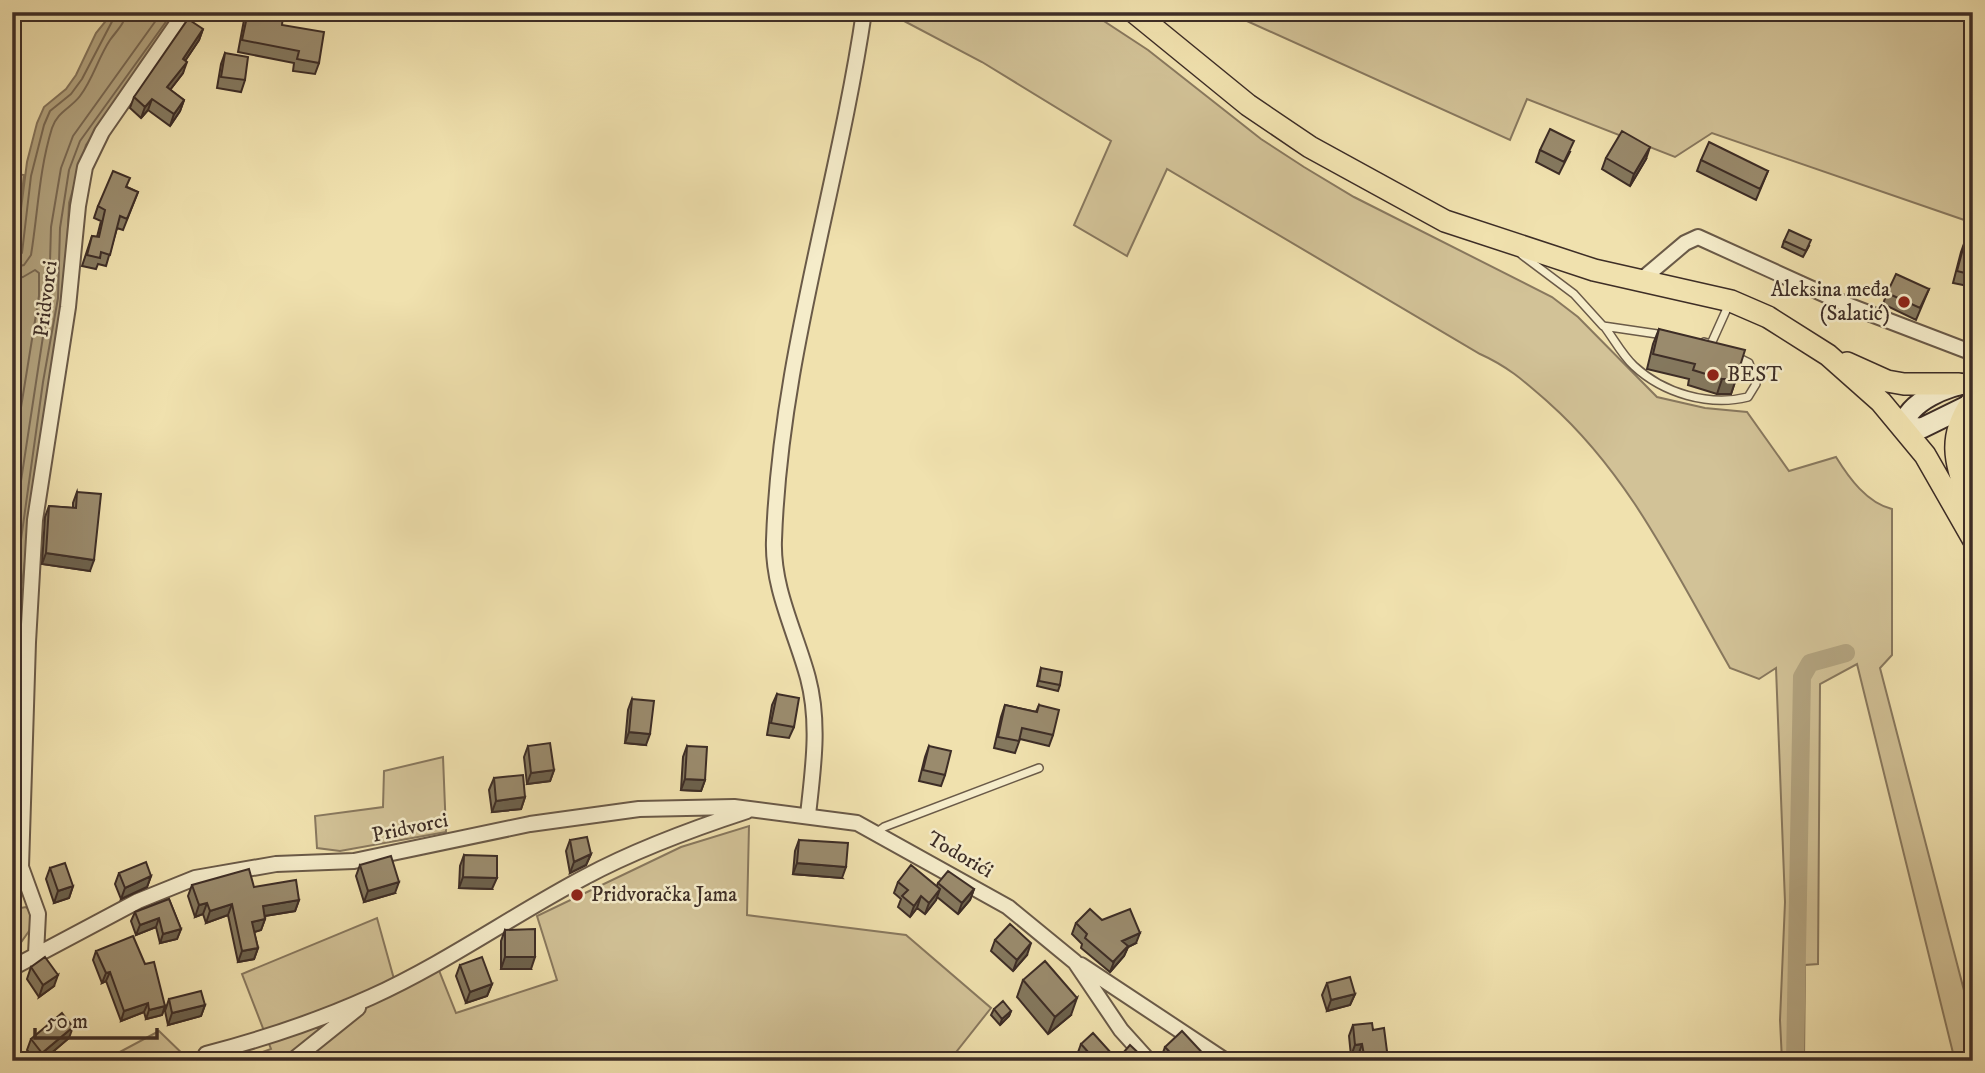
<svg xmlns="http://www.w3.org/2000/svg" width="1985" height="1073" viewBox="0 0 1985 1073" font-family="'IM FELL DW Pica',serif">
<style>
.green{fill:#d2c297;stroke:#88785e;stroke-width:2}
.water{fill:#b3a480;stroke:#84745c;stroke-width:2}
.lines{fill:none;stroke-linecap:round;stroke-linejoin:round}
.shore{stroke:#786853;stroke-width:2}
.canal{stroke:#b3a480;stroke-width:18}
.lane-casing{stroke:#6a5a48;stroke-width:10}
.street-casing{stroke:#6a5a48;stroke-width:18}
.secondary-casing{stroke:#3d2d26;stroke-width:23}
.primary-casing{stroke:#3d2d26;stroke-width:24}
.lane{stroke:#f5ecca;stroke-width:7}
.street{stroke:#f5ecca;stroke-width:14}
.secondary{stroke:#f5ecca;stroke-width:19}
.primary{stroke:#f0e1ae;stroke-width:21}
.wall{fill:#84785e;stroke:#3d2d26;stroke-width:2}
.shaded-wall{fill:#6c614c;stroke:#3d2d26;stroke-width:2}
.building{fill:#9a8b6d;stroke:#3d2d26;stroke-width:2}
.poi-dot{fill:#8f2418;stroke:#f5ecca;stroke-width:2.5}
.labels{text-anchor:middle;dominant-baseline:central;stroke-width:5;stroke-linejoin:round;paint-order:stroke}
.poi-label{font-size:21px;fill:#3d2d26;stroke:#f5ecca;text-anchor:start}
.street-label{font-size:21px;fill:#3d2d26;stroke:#f5ecca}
</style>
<rect width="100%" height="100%" fill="#f0e1ae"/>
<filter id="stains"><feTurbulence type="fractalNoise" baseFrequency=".00286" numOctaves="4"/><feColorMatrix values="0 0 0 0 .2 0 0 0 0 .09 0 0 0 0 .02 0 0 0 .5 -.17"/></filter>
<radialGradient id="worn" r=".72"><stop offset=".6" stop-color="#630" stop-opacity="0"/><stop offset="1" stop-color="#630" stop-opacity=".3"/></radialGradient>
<!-- green -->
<path class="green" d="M887 12H1090L1148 50 1261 139 1304 167 1354 197 1552 297 1578 317 1657 397 1705 408 1747 412 1789 471 1836 457C1849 478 1867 503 1892 509V655L1880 668 1973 1025V1061H1955L1857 664 1820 684 1818 964 1805 965 1804 1061H1782L1780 1020 1785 902 1776 668 1759 679 1730 668C1676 574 1631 476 1549 403 1525 382 1509 367 1480 354L1167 169 1127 256 1074 225 1111 141 982 62Z
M1227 12H1973V223L1712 133 1675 157 1527 99 1510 140Z
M17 174 24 175 12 278V192Z
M443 757 446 832 340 851 317 848 315 816 383 807 384 771Z
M749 826 747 915 906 935 991 1008 949 1061H238L271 1049 242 974 377 918 394 979 434 958 456 1013 557 980 537 916 681 847Z
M26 907 33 914 34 924 12 955V914L15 909Z
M159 1031 190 1061H103Z"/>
<!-- water -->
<path class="water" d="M113 12H181L86 145 69 203 65 299 50 383 18 611 12 780V279L27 162 37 123 44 107 66 89 76 75 96 33Z"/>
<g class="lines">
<!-- shore -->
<path class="shore" d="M12 259 22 253 31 176 44 125 50 111 71 94 82 79 117 12
M12 268 24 265 31 255C38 212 39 170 52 128 57 112 71 108 80 96 93 79 98 58 110 40 117 30 125 24 126 12
M12 279 23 277 35 270 39 273V296L12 463
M12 540 49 297 51 227 61 168 73 136 162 12
M12 604 43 382 58 298 60 228 69 170 80 141 173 12"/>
<!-- canal -->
<path class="canal" d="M1795 1061 1802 677 1810 663 1846 653"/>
<!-- lane casing -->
<g class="lane-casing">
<path id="lane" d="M1522 255 1574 294 1603 326 1664 335
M1604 326C1614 339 1622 355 1634 366 1663 393 1709 407 1748 397L1756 384 1749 363 1735 356
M1704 342 1711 344 1729 304
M877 832 884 827 1039 768"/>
</g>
<!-- street casing -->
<g class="street-casing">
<path id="street" d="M1640 281 1685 243 1698 237 1850 306 1973 353
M808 815C813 769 820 723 808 678 796 633 772 588 774 540 780 360 838 189 864 12
M36 954 38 914 21 867 28 642 35 520 68 307 78 206 85 167 102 132 185 12
M1081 965 1226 1061
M12 968 138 901 195 878 276 864 354 861 530 824 639 809 734 807 857 823 1008 907 1075 962 1121 1030 1149 1061
M206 1054C263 1039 318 1021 371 997 446 963 513 915 585 877 637 849 692 829 747 811
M292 1061 358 1008"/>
</g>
<!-- secondary casing -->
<g class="secondary-casing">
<path id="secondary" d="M1973 382C1947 386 1910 400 1902 427L1922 428 1973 403"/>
</g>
<!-- primary casing -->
<g class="primary-casing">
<path id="primary" d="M1134 12 1248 105 1310 147 1445 221 1594 270 1731 301 1768 317 1828 355 1881 402 1925 455 1973 539
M1847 363 1887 381 1904 384H1959
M1971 403C1943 445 1960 470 1973 514"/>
</g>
<!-- lane -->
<use href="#lane" class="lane"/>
<!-- street -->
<use href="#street" class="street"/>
<!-- secondary -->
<use href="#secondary" class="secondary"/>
<!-- primary -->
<use href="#primary" class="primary"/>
</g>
<!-- wall -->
<path class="wall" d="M247 12H264L282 25 319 63 315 74 293 71 294 63 238 52 244 20Z
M203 29 199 40 185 61 183 73 170 90 184 100 180 111 170 126 148 110 141 118 130 108 134 97Z
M225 53 245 80 241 92 217 88 221 64Z
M1540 150 1570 152 1559 174 1536 162Z
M1606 158 1646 159 1630 186 1602 169Z
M1701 160 1768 171 1756 200 1697 171Z
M127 187 138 192 123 230 117 228 106 266 98 264 96 269 82 266 92 236 97 237 101 221 94 218 98 206Z
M1784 241 1809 246 1803 257 1782 247Z
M1965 241 1973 243V287L1953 283 1961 252Z
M1929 289 1916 320 1883 304 1887 293Z
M1659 329 1736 379 1731 394H1717L1688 385 1689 379 1647 369 1653 344Z
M77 492 90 571 42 564 45 517 49 506 73 508V503Z
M1041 668 1060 685 1058 691 1037 686Z
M777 694 794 727 789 738 767 735 772 705Z
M632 699 646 745 625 743 628 710Z
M1005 705 1036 712 1039 705 1053 735 1049 746 1020 739 1015 753 994 748 1001 717Z
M528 746 554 770 550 781 527 784 524 757Z
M687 746 705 780 701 791 681 790 683 757Z
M929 746 945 775 941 786 919 781 925 757Z
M494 778 525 797 521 809 492 812 489 790Z
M570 840 591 854 586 865 570 873 566 851Z
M799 840 842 878 793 874 795 851Z
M464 855 492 889 459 888 460 866Z
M360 865 395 893 364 902 356 876Z
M50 868 73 886 69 898 54 903 46 879Z
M119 873 151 876 147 887 121 899 115 884Z
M898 882 937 886 938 883 974 889 970 900 958 914 937 897 936 900 925 914 917 908 910 917 898 907 901 899 894 893Z
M192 885 254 887 299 900 295 911 265 916V919L261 930 254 932 258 948 254 959 238 962 228 915 206 923 203 914 195 917 188 896Z
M169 899 181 929 177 939 160 943 156 927 136 935 131 921 135 912Z
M1102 920 1136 943 1128 947 1124 956 1110 972 1081 948 1082 944 1072 934 1076 923Z
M505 930 531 969H501V941Z
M995 940 1027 955 1013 971 991 951Z
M96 951 145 964 165 1006 162 1015 146 1019 144 1012 121 1021 106 981 102 983 93 960Z
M460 965 492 984 487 996 466 1003 456 976Z
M31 967 54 986 39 997 27 979Z
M1023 980 1071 1015 1048 1034 1017 997Z
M1327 983 1355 994 1350 1005 1327 1011 1322 995Z
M169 999 205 1005 201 1016 168 1025 165 1011Z
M994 1009 1011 1011 1009 1016 1000 1025 991 1015Z
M1353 1025 1373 1030 1387 1061H1359L1358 1056H1351L1349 1036Z
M69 1038 42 1061H36L27 1050 31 1039Z
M1081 1044 1109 1061H1082L1077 1055Z
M1165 1047 1210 1061H1164L1161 1058Z"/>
<!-- shaded-wall -->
<path class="shaded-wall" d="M203 29 199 40 179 70 183 59Z
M12 46H18L14 57H12Z
M187 62 183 73 163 99 167 87Z
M152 99 148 110 141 118 145 107Z
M184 100 180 111 170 126 174 114Z
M1650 147 1646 159 1630 186 1634 174Z
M1722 379H1736L1731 394H1717Z
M46 553 94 560 90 571 42 564Z
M629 732 650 734 646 745 625 743Z
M554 770 550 781 527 784 531 773Z
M685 779 705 780 701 791 681 790Z
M525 797 521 809 492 812 496 801Z
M591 854 586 865 570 873 574 862Z
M797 863 846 867 842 878 793 874Z
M151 876 147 887 121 899 125 888Z
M463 877 497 878 492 889 459 888Z
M399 882 395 893 364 902 368 891Z
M73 886 69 898 54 903 58 891Z
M940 889 936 900 925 914 929 903Z
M974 889 970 900 958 914 962 903Z
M921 896 917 908 910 917 914 906Z
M299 900 295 911 258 917 263 906Z
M207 903 203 914 195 917 199 905Z
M232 904 228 915 206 923 210 911Z
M159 918 156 927 136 935 140 925Z
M265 919 261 930 248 934 252 922Z
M181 929 177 939 160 943 163 934Z
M1140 933 1136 943 1128 947 1124 956 1110 972 1122 941Z
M1031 943 1027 955 1013 971 1017 960Z
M258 948 254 959 238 962 242 951Z
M505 957H535L531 969H501Z
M110 972 106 981 102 983 106 973Z
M58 975 54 986 39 997 43 985Z
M492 984 487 996 466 1003 470 992Z
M1355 994 1350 1005 1327 1011 1331 1000Z
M1077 998 1071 1015 1048 1034 1055 1017Z
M148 1003 144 1012 121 1021 124 1011Z
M205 1005 201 1016 168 1025 172 1013Z
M165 1006 162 1015 146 1019 149 1010Z
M1011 1011 1009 1016 1000 1025 1002 1019Z
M73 1027 69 1038 42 1061H39L42 1053Z
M1362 1044 1358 1056H1351L1355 1045Z
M1364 1055H1370L1367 1061H1362Z"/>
<!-- building -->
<path class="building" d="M248 12H264L283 16 282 25 324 32 319 63 297 59 299 51 242 40Z
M188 19 203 29 183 59 187 62 167 87 184 100 174 114 152 99 145 107 134 97Z
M12 23H16L18 46H12Z
M225 53 248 57 245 80 221 77Z
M12 80H14L15 96 12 97Z
M1550 129 1574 141 1564 162 1540 150Z
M1622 131 1650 147 1634 174 1606 158Z
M1709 142 1768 171 1760 189 1701 160Z
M113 171 130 178 126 187 138 192 127 219 120 216 110 255 101 252 100 258 87 255 92 236 99 237 105 210 98 206Z
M1789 230 1811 240 1806 251 1784 241Z
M1965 241 1973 243V275L1957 271Z
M1896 274 1929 289 1920 308 1887 293Z
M1659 329 1745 350 1736 379H1722L1693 370 1695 364 1653 354Z
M77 492 101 494 94 560 46 553 49 506 76 508Z
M1041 668 1062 672 1060 685 1039 681Z
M777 694 799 698 794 727 771 723Z
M632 699 654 701 650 734 629 732Z
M1005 705 1037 712 1039 705 1059 710 1053 735 1022 728 1019 741 998 737Z
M550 743 554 770 531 773 528 746Z
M687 746 707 747 705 780 685 779Z
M929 746 951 751 945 775 923 770Z
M523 775 525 797 496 801 494 778Z
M587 837 591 854 574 862 570 840Z
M799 840 848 843 846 867 797 863Z
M464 855 497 856V878L463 877Z
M391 856 399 882 368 891 360 865Z
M146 862 151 876 125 888 119 873Z
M65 863 73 886 58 891 50 868Z
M911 865 940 889 929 903 921 896 914 906 902 896 908 890 898 882Z
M249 869 254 887 296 880 299 900 263 906 265 919 252 922 258 948 242 951 232 904 210 911 207 903 199 905 192 885Z
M948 871 974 889 962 903 938 883Z
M169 899 181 929 163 934 159 918 140 925 135 912Z
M1090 909 1102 920 1130 909 1140 933 1122 941 1128 946 1113 962 1085 938 1087 934 1076 923Z
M1010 924 1031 943 1017 960 995 940Z
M535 929V957H505V930Z
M133 936 145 964 154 962 165 1006 149 1010 148 1003 124 1011 110 972 106 973 96 951Z
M45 957 58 975 43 985 31 967Z
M482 957 492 984 470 992 460 965Z
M1045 961 1077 998 1055 1017 1023 980Z
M1350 977 1355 994 1331 1000 1327 983Z
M201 991 205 1005 172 1013 169 999Z
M1003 1001 1011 1011 1002 1019 994 1009Z
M62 1013 73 1027 42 1053 31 1039Z
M1372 1023 1373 1030 1384 1028 1388 1059 1370 1061V1055H1364L1362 1044 1355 1045 1353 1025Z
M1182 1031 1210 1061H1178L1165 1047Z
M1093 1033 1112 1054 1104 1061H1096L1081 1044Z
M1130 1045 1147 1061H1116Z
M48 1055 51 1061H43Z"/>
<!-- markers -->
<g class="poi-dot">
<circle cx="1904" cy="302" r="7"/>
<circle cx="1713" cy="375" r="7"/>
<circle cx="577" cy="895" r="7"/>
</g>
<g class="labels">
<!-- poi labels -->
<g class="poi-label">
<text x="1890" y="290" text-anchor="end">Aleksina međa<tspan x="1890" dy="24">(Salatić)</tspan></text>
<text x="1727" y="375">BEST</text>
<text x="591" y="895">Pridvoračka Jama</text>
</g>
<!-- street labels -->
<g class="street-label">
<text transform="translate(46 299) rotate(-83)">Pridvorci</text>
<text transform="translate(410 828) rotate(-12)">Pridvorci</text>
<text transform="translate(960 855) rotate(30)">Todorići</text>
</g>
</g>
<!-- margin -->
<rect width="1985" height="1073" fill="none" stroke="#f0e1ae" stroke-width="42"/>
<rect x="14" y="14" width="1957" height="1045" fill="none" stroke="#3d2d26" stroke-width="3.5"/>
<rect x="21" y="21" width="1943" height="1031" fill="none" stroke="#3d2d26" stroke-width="2"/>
<!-- scale -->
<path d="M35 1028v10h122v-10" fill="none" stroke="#3d2d26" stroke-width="3.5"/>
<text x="46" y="1028" font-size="21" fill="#3d2d26" stroke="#f5ecca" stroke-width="5" paint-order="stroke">50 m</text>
<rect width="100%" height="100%" filter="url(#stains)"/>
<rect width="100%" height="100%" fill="url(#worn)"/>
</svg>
